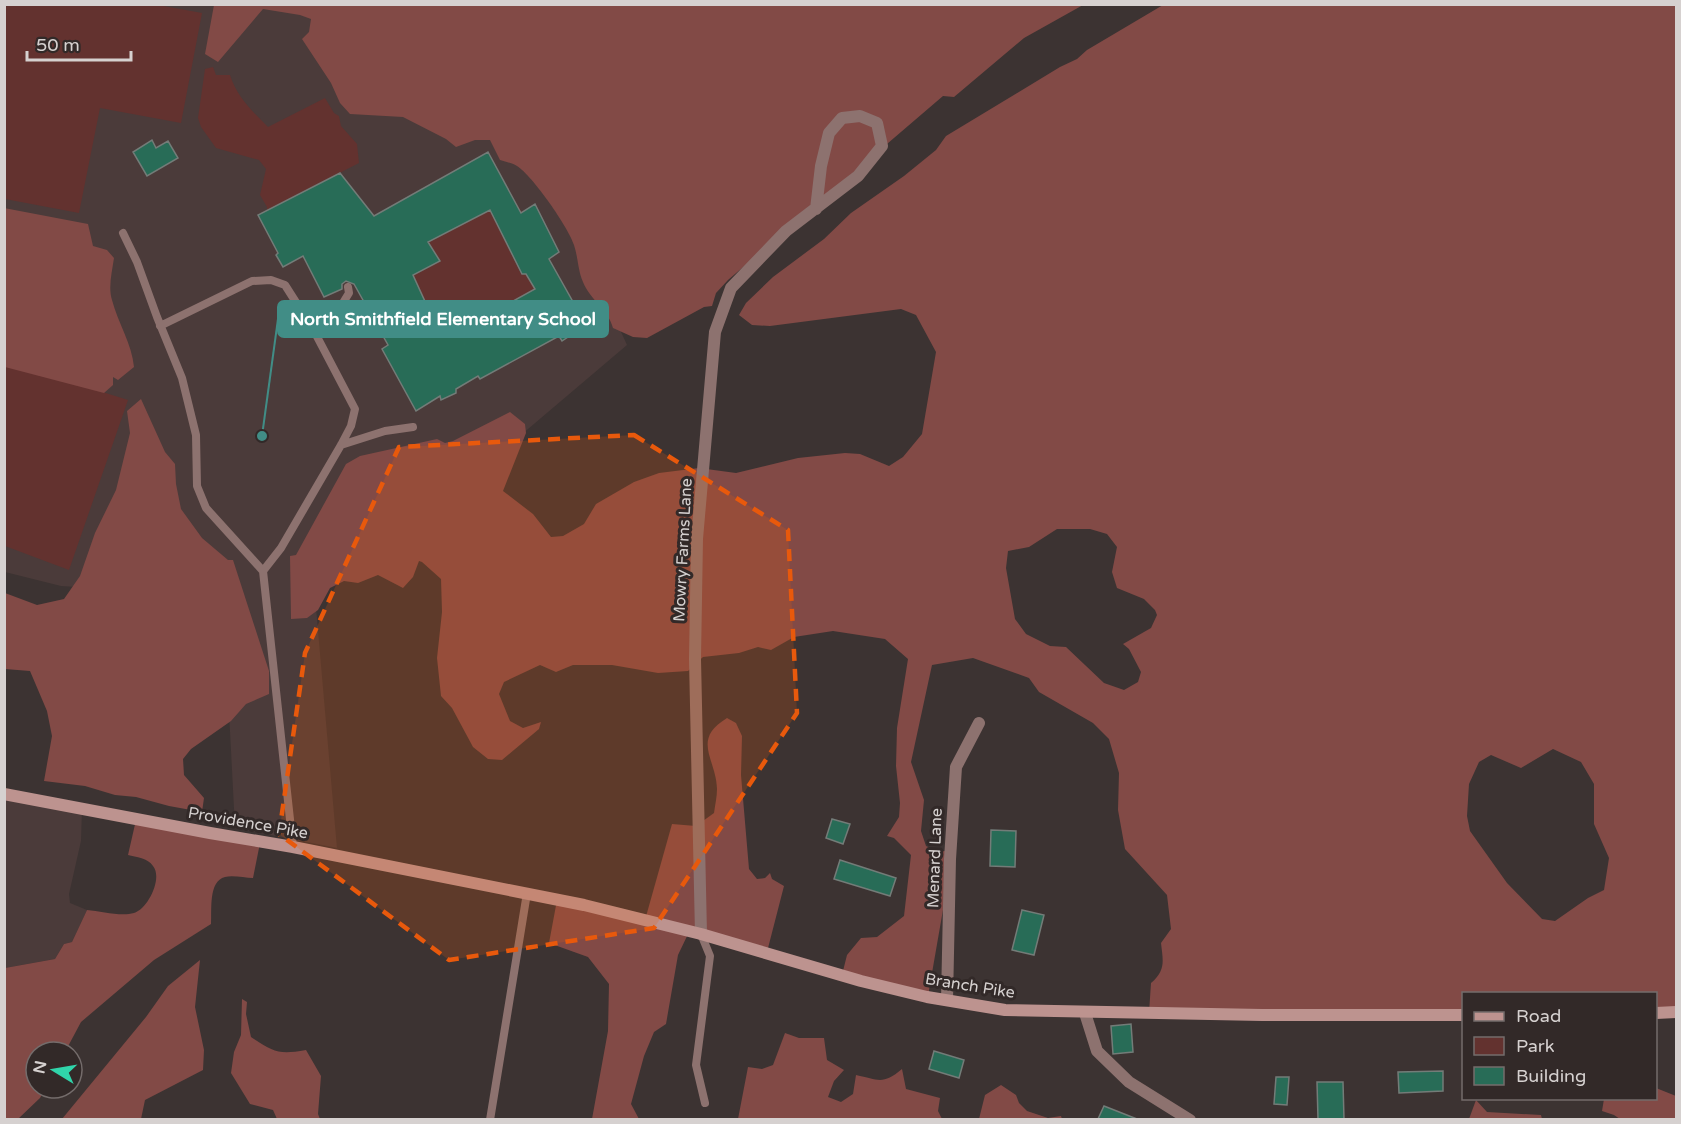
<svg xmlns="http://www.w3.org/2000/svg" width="1681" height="1124" viewBox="0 0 1681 1124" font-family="'Varela Round',sans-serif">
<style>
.built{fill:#4b3b3a}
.green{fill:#63322f}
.forest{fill:#824a46;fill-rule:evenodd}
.building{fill:#286c57;stroke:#737c78;stroke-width:1.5;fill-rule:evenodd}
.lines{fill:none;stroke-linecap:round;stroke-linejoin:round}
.service{stroke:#8d726f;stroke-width:8}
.minor{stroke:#8d726f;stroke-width:12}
.tertiary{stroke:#8d726f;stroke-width:12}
.secondary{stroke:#bd938f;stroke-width:12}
.marked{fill:#e8590c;fill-opacity:0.2;stroke:#e8590c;stroke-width:4.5;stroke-dasharray:12 8;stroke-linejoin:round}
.labels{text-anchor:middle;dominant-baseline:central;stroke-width:6;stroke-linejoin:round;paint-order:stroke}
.street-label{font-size:16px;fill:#d6d1d0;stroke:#322928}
.leader{fill:none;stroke:#418d86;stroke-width:2}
.callout-dot{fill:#418d86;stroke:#322928;stroke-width:2}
.callout{fill:#418d86;stroke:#418d86;stroke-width:2}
.callout-label{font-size:18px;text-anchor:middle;font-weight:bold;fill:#fff}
</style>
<rect width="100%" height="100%" fill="#3c3332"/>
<!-- built -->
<path class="built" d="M4 5H325L540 153 627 345 414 526 313 573 337 848 235 828 223 596 61 586 5 572Z
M5 794 82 809 81 841 69 894 70 903 87 910 72 942 64 944 55 959 5 968Z"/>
<!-- green -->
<path class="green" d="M158 5 202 13 181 123 100 108 79 213 5 199V5Z
M213 67 216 75H230C237 97 252 111 268 127L325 98 334 113 339 116 341 126 357 144 359 163 267 210V207L260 195 266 169 259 160 216 148 201 127 198 118 205 69Z
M513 198 522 212 498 226 521 274H526L535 289 456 333 459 356 442 319 434 321 413 275 440 261 428 242Z
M4 361 128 400 69 570 5 546Z"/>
<!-- forest -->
<path class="forest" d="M214 5H1083L1024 38 954 97 943 96 728 280 716 293 712 306 704 307 647 338 633 337 613 328C608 309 590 300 583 282 578 271 578 257 574 245 569 228 532 175 517 166 512 163 506 162 500 160L490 140H475L456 147 446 139 403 117 350 114 340 103 331 83 302 39 309 32 311 19 300 15 263 9 218 62 205 54Z
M1163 5H1676V1012H1656V994H1464L1463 1015 1149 1013 1151 983C1166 970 1163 961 1161 943L1171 929 1167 895 1125 849 1118 810 1119 773 1109 739 1093 723 1039 692 1029 678 973 658 932 665 911 762 924 800 921 831 926 846 937 851H945L944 904 928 996 842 975 847 955 861 938 877 937 904 916 911 855 894 838 887 836 899 817 900 803 896 766 897 728 908 659 885 639 833 631 794 637 771 650 758 647 739 653 703 657 688 671 658 673 612 665H573L556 672 540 665 504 682 499 694 510 721 523 728 541 722 539 729 502 760 488 759 473 747 452 708 441 696 437 658 442 612 441 579 422 562 419 561 413 577 403 588 378 575 358 583 344 581 330 588 318 610 307 618 291 619 290 556 296 555 346 464 360 456 437 439 445 443 453 441 510 412 525 424 526 433 503 491 533 514 551 537 563 536 584 524 596 504 634 482 659 473 699 468 736 473 798 458 845 453 860 454 889 466 903 457 922 434 936 352 916 315 901 309 770 326 752 325 739 315 746 303 773 277 824 239 851 213 904 176 936 150 946 136 1060 67 1077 59 1087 50ZM1057 529H1090L1107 534 1117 547 1112 572 1117 588 1144 599 1155 610 1157 615 1151 628 1123 644 1129 649 1141 672 1138 682 1124 690 1104 683 1066 647 1050 646 1026 634 1015 619 1006 568 1008 551 1029 547ZM1553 749 1581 762 1594 784V824L1609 858 1604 890 1588 898 1555 921 1542 919 1507 883 1470 831 1467 816 1469 784 1479 762 1491 755 1521 768Z
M4 208 88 224 93 246 107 250 114 258C112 272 108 287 112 300 118 323 132 344 134 367L118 380 113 377V385L104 393 5 367Z
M141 399 165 452 175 464 176 484 181 509 202 538 228 560H233L269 671V694L246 704 231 721 191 749 183 759 184 775 204 798 202 812 169 806 136 797 115 795 85 786 44 781 52 736 47 711 30 671 5 669V593L37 605 64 599 80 576 95 533 116 490 130 433 127 411Z
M727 718 736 723 742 736 741 775 749 869 757 879 765 878 770 873 772 879 784 886 767 952 689 932 678 955 666 1024 654 1032 644 1056 631 1104 639 1119H592L608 1031 609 984 588 957 549 943 557 900 645 920 672 824 696 826 714 813C715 805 717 797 717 789 716 758 691 740 727 718Z
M136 820 260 843 253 878C245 878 233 875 225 877 208 881 212 911 211 924L154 960 81 1022 65 1052H36V1088H45L40 1098 18 1119 5 1120V968L55 959 64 944 72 942 87 910C101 911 121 917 134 913 148 909 163 878 153 866 148 858 136 857 128 855Z
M200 960 195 1007 204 1050 203 1070 145 1100 141 1119H62L146 1017 168 986Z
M242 999 247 1002 246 1014 251 1037C274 1052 278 1055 306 1050L321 1076 318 1114 320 1119H277L273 1110 250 1104 231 1073 234 1052 241 1035Z
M785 1033 799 1038H824L827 1060 844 1070 834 1081 828 1097 841 1102 853 1094 856 1075C879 1080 883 1085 902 1069L906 1089 940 1098 938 1111 942 1119H738L748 1067 762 1069 773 1065Z
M1001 1085 1016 1095 1019 1103 1027 1111 1048 1118 1061 1116 1062 1119H979L985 1095Z
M1656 1088 1676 1096V1119H1620L1614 1115 1602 1111 1604 1099 1656 1098Z
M1476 1100 1487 1112 1541 1115 1542 1119H1469Z"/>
<!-- building -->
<path class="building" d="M152 140 156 148 168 141 178 158 147 176 133 152Z
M488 152 521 213 535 204 559 252 549 259 586 325 562 341 559 336 480 379 478 376 456 389V393L441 400 440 396 416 411 382 349 388 345 354 284 346 281 342 284V289L324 297 303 256 283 267 276 255 278 253 258 215 340 173 374 216ZM490 210 522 274H526L535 289 450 336 442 319 434 321 413 275 440 261 428 242Z
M832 819 850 824 843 844 826 838Z
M991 830 1016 831 1015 867 990 866Z
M840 860 896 878 890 896 834 879Z
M1022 910 1044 915 1034 955 1012 950Z
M1131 1024 1133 1052 1113 1054 1111 1026Z
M934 1051 964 1060 959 1078 929 1069Z
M1443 1071V1091L1399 1093 1398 1072Z
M1276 1077H1289L1287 1105 1274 1104Z
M1317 1082H1343L1344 1119H1318Z
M1104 1106 1137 1119H1098Z"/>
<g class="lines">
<!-- service -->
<path class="service" d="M123 233 137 262 157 317 182 378 196 435 197 486 206 508 263 571 293 847
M160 326 252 281 271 280 285 285 313 329 338 311 349 293 348 287
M341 445 385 431 413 427
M263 571 281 548 341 445 351 426 355 409 313 329
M701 934 710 956 696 1065 705 1103
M490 1120 527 893"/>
<!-- minor -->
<path class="minor" d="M701 934 695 659 697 539 715 332 731 288 786 231 858 176 882 146 877 123 860 116 842 118 829 133 821 166 816 209
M947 1000 950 859 956 767 979 723"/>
<!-- tertiary -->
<path class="tertiary" d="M1085 1013 1097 1051 1129 1082 1190 1120"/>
<!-- secondary -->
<path class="secondary" d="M4 794 210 833 293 847 584 905 701 934 861 981 927 997 1005 1010 1262 1015H1464
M1656 1013 1676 1012"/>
</g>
<!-- marked area -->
<path class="marked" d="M634 435 788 530 797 713 654 928 449 960 279 834 305 653 399 447Z"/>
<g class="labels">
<!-- street labels -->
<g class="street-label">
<text transform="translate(683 550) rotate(-87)">Mowry Farms Lane</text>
<text transform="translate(248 823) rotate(10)">Providence Pike</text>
<text transform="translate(935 858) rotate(-88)">Menard Lane</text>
<text transform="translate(970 986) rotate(9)">Branch Pike</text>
</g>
</g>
<!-- callouts -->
<path class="leader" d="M262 436L278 319"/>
<circle class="callout-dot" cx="262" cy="436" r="6"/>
<rect class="callout" x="278" y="301" width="330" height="36" rx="6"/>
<g class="callout-label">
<text x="443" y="325">North Smithfield Elementary School</text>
</g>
<!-- border -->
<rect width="1681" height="1124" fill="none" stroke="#d6d1d0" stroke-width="12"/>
<!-- legend -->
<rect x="1462" y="992" width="195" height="108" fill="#322928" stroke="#746c6b" stroke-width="1.5"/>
<rect x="1474" y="1012" width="30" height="9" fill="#bd938f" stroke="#746c6b" stroke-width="1.5"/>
<text x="1516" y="1022" font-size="18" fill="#d6d1d0">Road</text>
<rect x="1474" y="1037" width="30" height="18" fill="#63322f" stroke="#746c6b" stroke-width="1.5"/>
<text x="1516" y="1052" font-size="18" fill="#d6d1d0">Park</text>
<rect x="1474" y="1067" width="30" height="18" fill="#286c57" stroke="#746c6b" stroke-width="1.5"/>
<text x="1516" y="1082" font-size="18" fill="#d6d1d0">Building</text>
<!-- north arrow -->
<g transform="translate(54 1070) rotate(281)"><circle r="28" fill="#322928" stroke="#746c6b" stroke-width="1.5"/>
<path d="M0-4.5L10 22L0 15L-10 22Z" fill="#30d4aa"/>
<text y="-9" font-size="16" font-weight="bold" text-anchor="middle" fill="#d6d1d0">N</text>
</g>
<!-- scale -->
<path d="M27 51v9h104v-9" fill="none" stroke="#d6d1d0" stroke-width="3"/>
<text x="36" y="51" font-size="18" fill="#d6d1d0" stroke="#322928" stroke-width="4.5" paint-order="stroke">50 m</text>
</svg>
